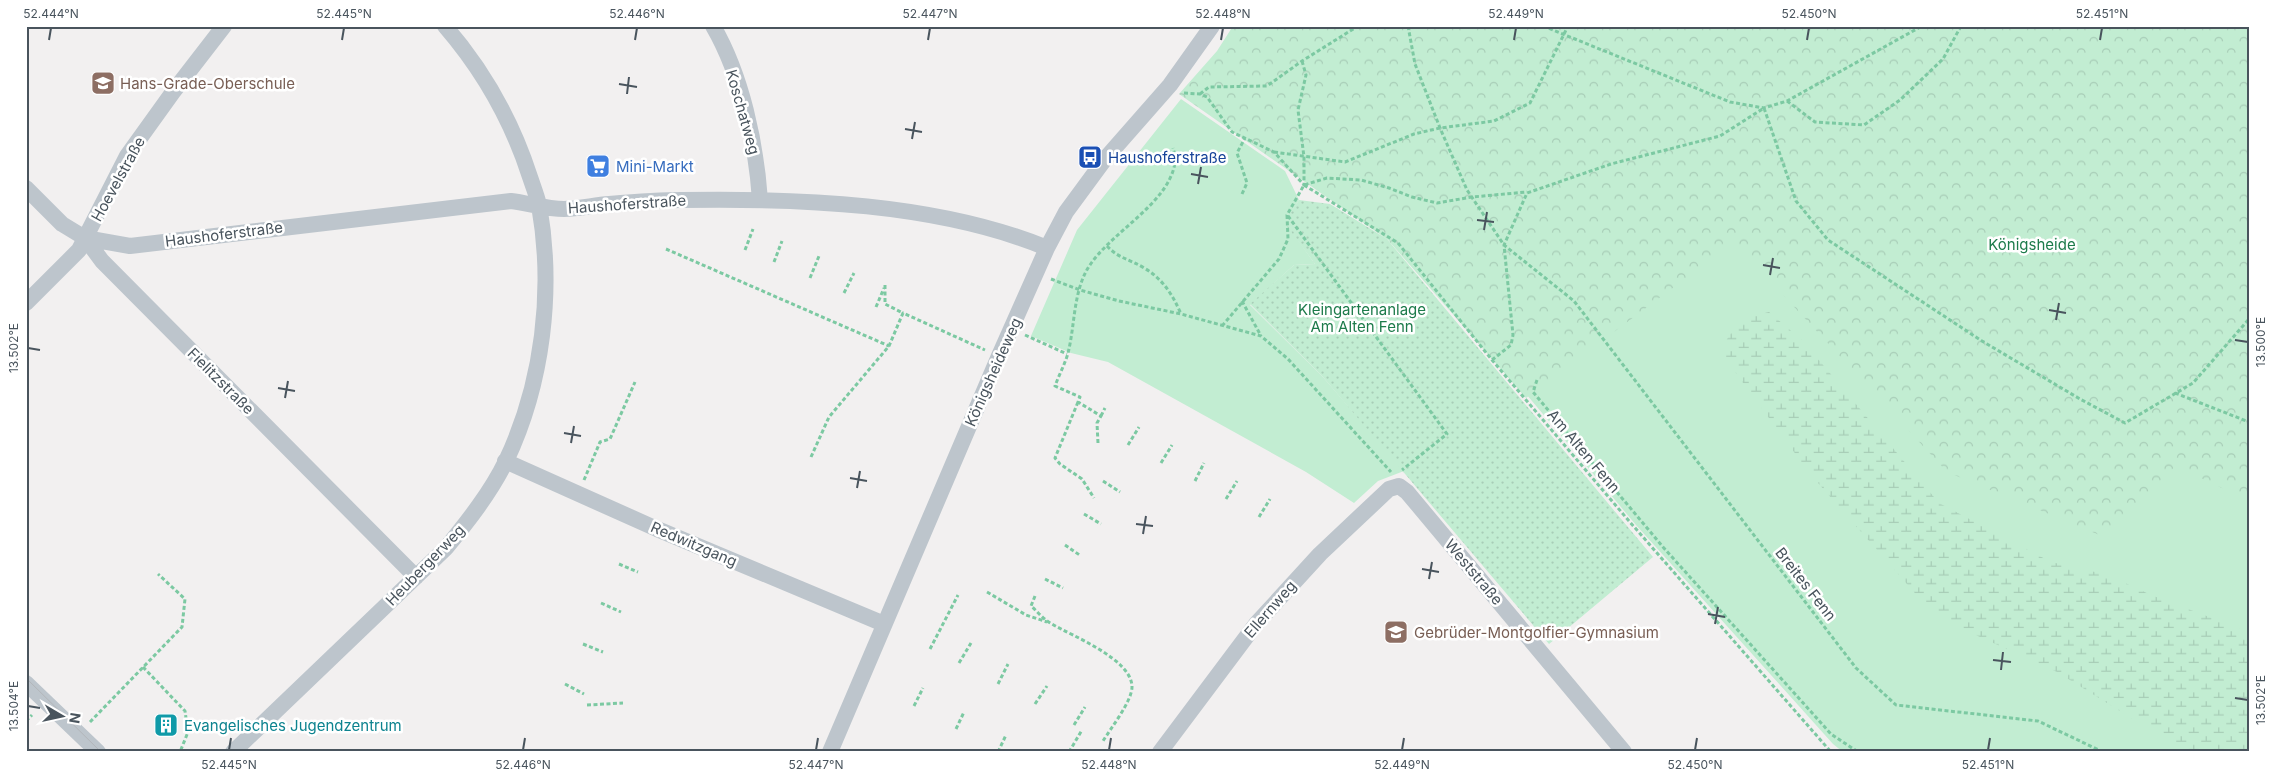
<svg xmlns="http://www.w3.org/2000/svg" width="2275" height="778" viewBox="0 0 2275 778" font-family="Inter,sans-serif">
<style>
.green{fill:#c2edd2}
.forest{fill:url(#forest-crowns)}
.wetland{fill:url(#wetland-marsh)}
.garden{fill:url(#garden-dots)}
.lines{fill:none;stroke-linecap:round;stroke-linejoin:round}
.path{stroke:#7cc9a2;stroke-width:3;stroke-dasharray:4 2.5;stroke-linecap:butt}
.minor{stroke:#bdc5cc;stroke-width:16}
.tram{stroke:#b3b6ba;stroke-width:1}
.ticks{fill:none;stroke:#49545d;stroke-width:2}
.labels{text-anchor:middle;dominant-baseline:central;stroke-width:5;stroke-linejoin:round;paint-order:stroke}
.education-label{font-size:15px;fill:#785e54;stroke:#fff;text-anchor:start}
.street-label{font-size:15px;fill:#49545d;stroke:#fff}
.transit-label{font-size:15px;fill:#164399;stroke:#fff;text-anchor:start}
.shop-label{font-size:15px;fill:#366cbe;stroke:#fff;text-anchor:start}
.park-label{font-size:15px;fill:#1d7b4b;stroke:#fff}
.culture-label{font-size:15px;fill:#0d838f;stroke:#fff;text-anchor:start}
.neatline{fill:none;stroke:#49545d;stroke-width:2}
.ticks-label{font-size:12px;text-anchor:middle;fill:#49545d}
</style>
<defs>
<pattern id="forest-crowns" width="20" height="18" patternUnits="userSpaceOnUse" patternTransform="scale(1.25)"><rect width="20" height="18" fill="#c2edd2"/><path d="M2 6a3 3 0 1 1 6 0M12 15a3 3 0 1 1 6 0" fill="none" stroke="#a8cdb7"/></pattern>
<pattern id="wetland-marsh" width="20" height="14" patternUnits="userSpaceOnUse" patternTransform="scale(1.25)"><rect width="20" height="14" fill="#c2edd2"/><path d="M1 5h8M5 5V1M11 12h8M15 12V8" fill="none" stroke="#a8cdb7"/></pattern>
<pattern id="garden-dots" width="8" height="8" patternUnits="userSpaceOnUse" patternTransform="scale(1.25)"><rect width="8" height="8" fill="#c2edd2"/><path d="M2 2h.1M6 6h.1" fill="none" stroke="#a8cdb7" stroke-width="1.8" stroke-linecap="round"/></pattern>
</defs>
<rect width="100%" height="100%" fill="#f2f0f0"/>
<!-- green -->
<path class="green" d="M1181 99 1285 171 1299 200 1285 222 1315 264 1294 265 1250 305 1323 377 1404 471 1378 481 1354 503 1306 472 1108 362 1071 353 1031 336 1077 230Z
M1725 175 2249 444V752H1843L1833 744 1636 525 1500 363Z"/>
<!-- forest -->
<path class="forest" d="M1233 26H2249V501L2176 466 2102 536 1947 472 1734 242 1526 398 1388 240 1179 94 1217 51Z"/>
<!-- wetland -->
<path class="wetland" d="M1769 312 1803 341 1939 503 2051 562 2108 575 2151 595 2249 632V752H2186L2057 672 1936 617 1811 475 1724 357 1726 341 1739 319Z"/>
<!-- garden -->
<path class="garden" d="M1299 200 1330 204 1387 239 1653 557 1549 644 1323 377 1250 304 1294 265 1315 264 1284 222Z"/>
<g class="lines">
<!-- path -->
<path class="path" d="M1408 26 1415 64 1440 128 1467 190 1504 245 1574 301 1856 668 1896 705 2038 721 2103 752
M1543 26 1730 102 1764 108 1787 101 1922 26
M1184 93 1200 94 1207 97 1232 132 1274 152 1304 185V157L1298 110 1306 75 1302 61
M1200 94 1209 87 1267 86 1302 61 1358 26
M1787 101 1815 122 1864 125 1900 100 1943 59 1961 26
M1274 152 1345 162 1414 134 1440 128 1494 121 1530 103 1568 26
M1304 185 1398 243 1492 360 1629 521 1831 752
M1242 194 1247 183 1237 153 1245 138
M1288 216 1447 434 1402 470
M1107 246C1119 259 1130 259 1144 268 1162 278 1173 295 1181 314
M666 249 889 346
M745 250 753 229
M774 262 782 241
M810 278 819 256
M1051 279 1080 290 1119 301 1181 314 1261 336 1288 359 1391 472
M885 285V304L903 313
M844 293 854 273
M1242 301 1261 336
M876 307 884 288
M1222 326 1279 259 1288 239 1287 215 1304 185 1327 178 1361 180 1389 188 1412 197 1437 203 1472 197 1527 192
M1025 335 1067 354
M1492 360 1511 345 1513 335 1504 245 1527 193 1611 164 1720 136 1764 108 1796 201 1828 240 1982 341 2080 399 2125 423 2193 383 2249 319
M1537 380 1533 392 1663 547 1831 734 1858 752
M2175 393 2249 422
M1078 402 1055 458 1060 464 1082 479 1094 498
M1101 416 1105 408
M1098 443 1097 423 1101 416 1078 402 1080 397 1055 386C1059 375 1065 364 1068 353 1075 326 1073 293 1088 268 1110 232 1168 205 1175 163 1176 158 1174 152 1173 148
M1128 445 1139 427
M811 457 829 417 889 346 903 313 985 350
M1161 463 1172 445
M584 480 600 442 610 439 635 382
M1103 481 1120 492
M1195 481 1204 463
M1226 499 1237 481
M1084 514 1101 524
M1259 517 1270 499
M1065 545 1081 556
M619 564 638 572
M1045 579 1063 588
M987 592 1026 615 1047 622
M1035 596 1031 606C1038 612 1044 620 1052 624 1072 636 1132 659 1132 687 1132 701 1111 728 1103 741
M601 603 621 612
M583 644 603 652
M930 649 958 595
M959 663 971 643
M143 667 185 711 188 732 180 752
M565 684 584 694
M998 684 1008 664
M1035 704 1047 686
M587 705 623 703
M914 706 923 688
M26 721 32 715
M90 722 182 627 185 599 158 574
M1074 725 1085 707
M956 729 964 712
M998 752 1006 735
M1069 752 1082 730"/>
<!-- minor -->
<path class="minor" d="M713 26C742 76 756 143 760 200
M26 188 62 224 85 238 102 261 416 577
M85 238 130 246 511 201C528 203 547 209 564 209 579 209 594 205 609 204 633 202 657 200 681 200 798 198 938 203 1047 248
M26 303 79 250 127 156 173 92 224 26
M505 461 657 529 884 624
M26 683 98 752
M233 752 446 548C468 521 491 492 506 461 543 383 554 290 539 205 537 196 533 186 530 177 512 121 483 70 445 26
M830 752 999 356 1047 248 1066 212 1105 159 1170 85 1212 26
M1160 752 1256 624 1320 554 1389 489 1399 486 1407 492 1624 752"/>
<!-- tram -->
<path class="tram" d="M26 678 101 752"/>
</g>
<!-- ticks -->
<path class="ticks" d="M49 40 51 28M342 40 344 28M635 40 637 28M928 40 930 28M1221 40 1223 28M1514 40 1516 28M1807 40 1809 28M2100 40 2102 28M619 84 637 87M627 94 629 77M905 129 922 132M912 139 915 122M1191 174 1208 177M1198 184 1201 167M1477 220 1494 222M1484 230 1487 212M1763 265 1780 268M1770 275 1773 258M2049 310 2066 313M2056 320 2059 303M2235 340 2248 342M28 348 40 350M278 388 295 391M285 398 288 381M564 433 581 436M571 443 574 426M850 478 867 481M857 488 860 471M1136 524 1153 526M1143 534 1146 516M1422 569 1439 572M1429 579 1432 562M1708 614 1725 617M1715 624 1718 607M1993 660 2011 662M2001 670 2003 652M2235 698 2248 700M28 706 40 708M229 750 231 738M523 750 525 738M816 750 818 738M1109 750 1111 738M1402 750 1404 738M1695 750 1697 738M1988 750 1990 738"/>
<!-- icons -->
<defs>
<g id="school-square" transform="scale(1.25)"><rect x="-9" y="-9" width="18" height="18" rx="4" fill="#8d6e63" stroke="#fff"/><path d="M0-5L7-2L0 1L-7-2ZM-4 1L0 2.5L4 1V4Q0 6-4 4Z" fill="#fff"/></g>
<g id="bus-square" transform="scale(1.25)"><rect x="-9" y="-9" width="18" height="18" rx="4" fill="#1a4fb4" stroke="#fff"/><path d="M-5-6H5V4H4V6H2V4H-2V6H-4V4H-5ZM-3.5-4V0h7V-4ZM-3.5 1.2v1.5H-2V1.2ZM2 1.2v1.5H3.5V1.2Z" fill="#fff"/></g>
<g id="supermarket-square" transform="scale(1.25)"><rect x="-9" y="-9" width="18" height="18" rx="4" fill="#3f7fe0" stroke="#fff"/><path d="M-6-5.5h2.5l.6 2H6L4.5 2H-2.5L-4.4-4H-6ZM-1.5 3.2a1.3 1.3 0 1 0 .1 0ZM3 3.2a1.3 1.3 0 1 0 .1 0Z" fill="#fff"/></g>
<g id="building-square" transform="scale(1.25)"><rect x="-9" y="-9" width="18" height="18" rx="4" fill="#0f9aa8" stroke="#fff"/><path d="M-4-6H4V6H1V3H-1V6H-4ZM-2.5-4.3h1.7v1.8h-1.7ZM.8-4.3h1.7v1.8H.8ZM-2.5-1h1.7V.8h-1.7ZM.8-1h1.7V.8H.8Z" fill="#fff"/></g>
</defs>
<g fill-rule="evenodd">
<use href="#school-square" x="103" y="83"/>
<use href="#bus-square" x="1090" y="157"/>
<use href="#supermarket-square" x="598" y="166"/>
<use href="#school-square" x="1396" y="632"/>
<use href="#building-square" x="166" y="725"/>
</g>
<g class="labels">
<!-- education labels -->
<g class="education-label">
<text x="120" y="83">Hans-Grade-Oberschule</text>
<text x="1414" y="632">Gebrüder-Montgolfier-Gymnasium</text>
</g>
<!-- street labels -->
<g class="street-label">
<text transform="translate(743 112) rotate(74)">Koschatweg</text>
<text transform="translate(118 179) rotate(-61)">Hoevelstraße</text>
<text transform="translate(627 204) rotate(-4)">Haushoferstraße</text>
<text transform="translate(224 234) rotate(-7)">Haushoferstraße</text>
<text transform="translate(993 372) rotate(-66)">Königsheideweg</text>
<text transform="translate(221 381) rotate(45)">Fielitzstraße</text>
<text transform="translate(1584 451) rotate(50)">Am Alten Fenn</text>
<text transform="translate(694 544) rotate(23)">Redwitzgang</text>
<text transform="translate(425 565) rotate(-46)">Heubergerweg</text>
<text transform="translate(1474 572) rotate(50)">Weststraße</text>
<text transform="translate(1806 584) rotate(52)">Breites Fenn</text>
<text transform="translate(1270 609) rotate(-49)">Ellernweg</text>
</g>
<!-- transit labels -->
<g class="transit-label">
<text x="1108" y="157">Haushoferstraße</text>
</g>
<!-- shop labels -->
<g class="shop-label">
<text x="616" y="166">Mini-Markt</text>
</g>
<!-- park labels -->
<g class="park-label">
<text x="2032" y="244">Königsheide</text>
<text x="1362" y="309">Kleingartenanlage<tspan x="1362" dy="17">Am Alten Fenn</tspan></text>
</g>
<!-- culture labels -->
<g class="culture-label">
<text x="184" y="725">Evangelisches Jugendzentrum</text>
</g>
</g>
<!-- border -->
<rect width="2275" height="778" fill="none" stroke="#ffffff" stroke-width="55"/>
<!-- north arrow -->
<g transform="translate(62 716) rotate(99)" stroke="#ffffff" stroke-width="4" paint-order="stroke">
<path d="M0-4L9 19L0 12L-9 19Z" fill="#49545d"/>
<text y="-8" font-size="14" font-weight="bold" text-anchor="middle" fill="#49545d">N</text>
</g>
<rect x="28" y="28" width="2220" height="722" class="neatline"/>
<g class="ticks-label">
<text x="51" y="18">52.444°N</text>
<text x="344" y="18">52.445°N</text>
<text x="637" y="18">52.446°N</text>
<text x="930" y="18">52.447°N</text>
<text x="1223" y="18">52.448°N</text>
<text x="1516" y="18">52.449°N</text>
<text x="1809" y="18">52.450°N</text>
<text x="2102" y="18">52.451°N</text>
<text transform="translate(2261 342) rotate(-90)" y="4">13.500°E</text>
<text transform="translate(14 348) rotate(-90)" y="4">13.502°E</text>
<text transform="translate(2261 700) rotate(-90)" y="4">13.502°E</text>
<text transform="translate(14 706) rotate(-90)" y="4">13.504°E</text>
<text x="229" y="769">52.445°N</text>
<text x="523" y="769">52.446°N</text>
<text x="816" y="769">52.447°N</text>
<text x="1109" y="769">52.448°N</text>
<text x="1402" y="769">52.449°N</text>
<text x="1695" y="769">52.450°N</text>
<text x="1988" y="769">52.451°N</text>
</g>
</svg>
